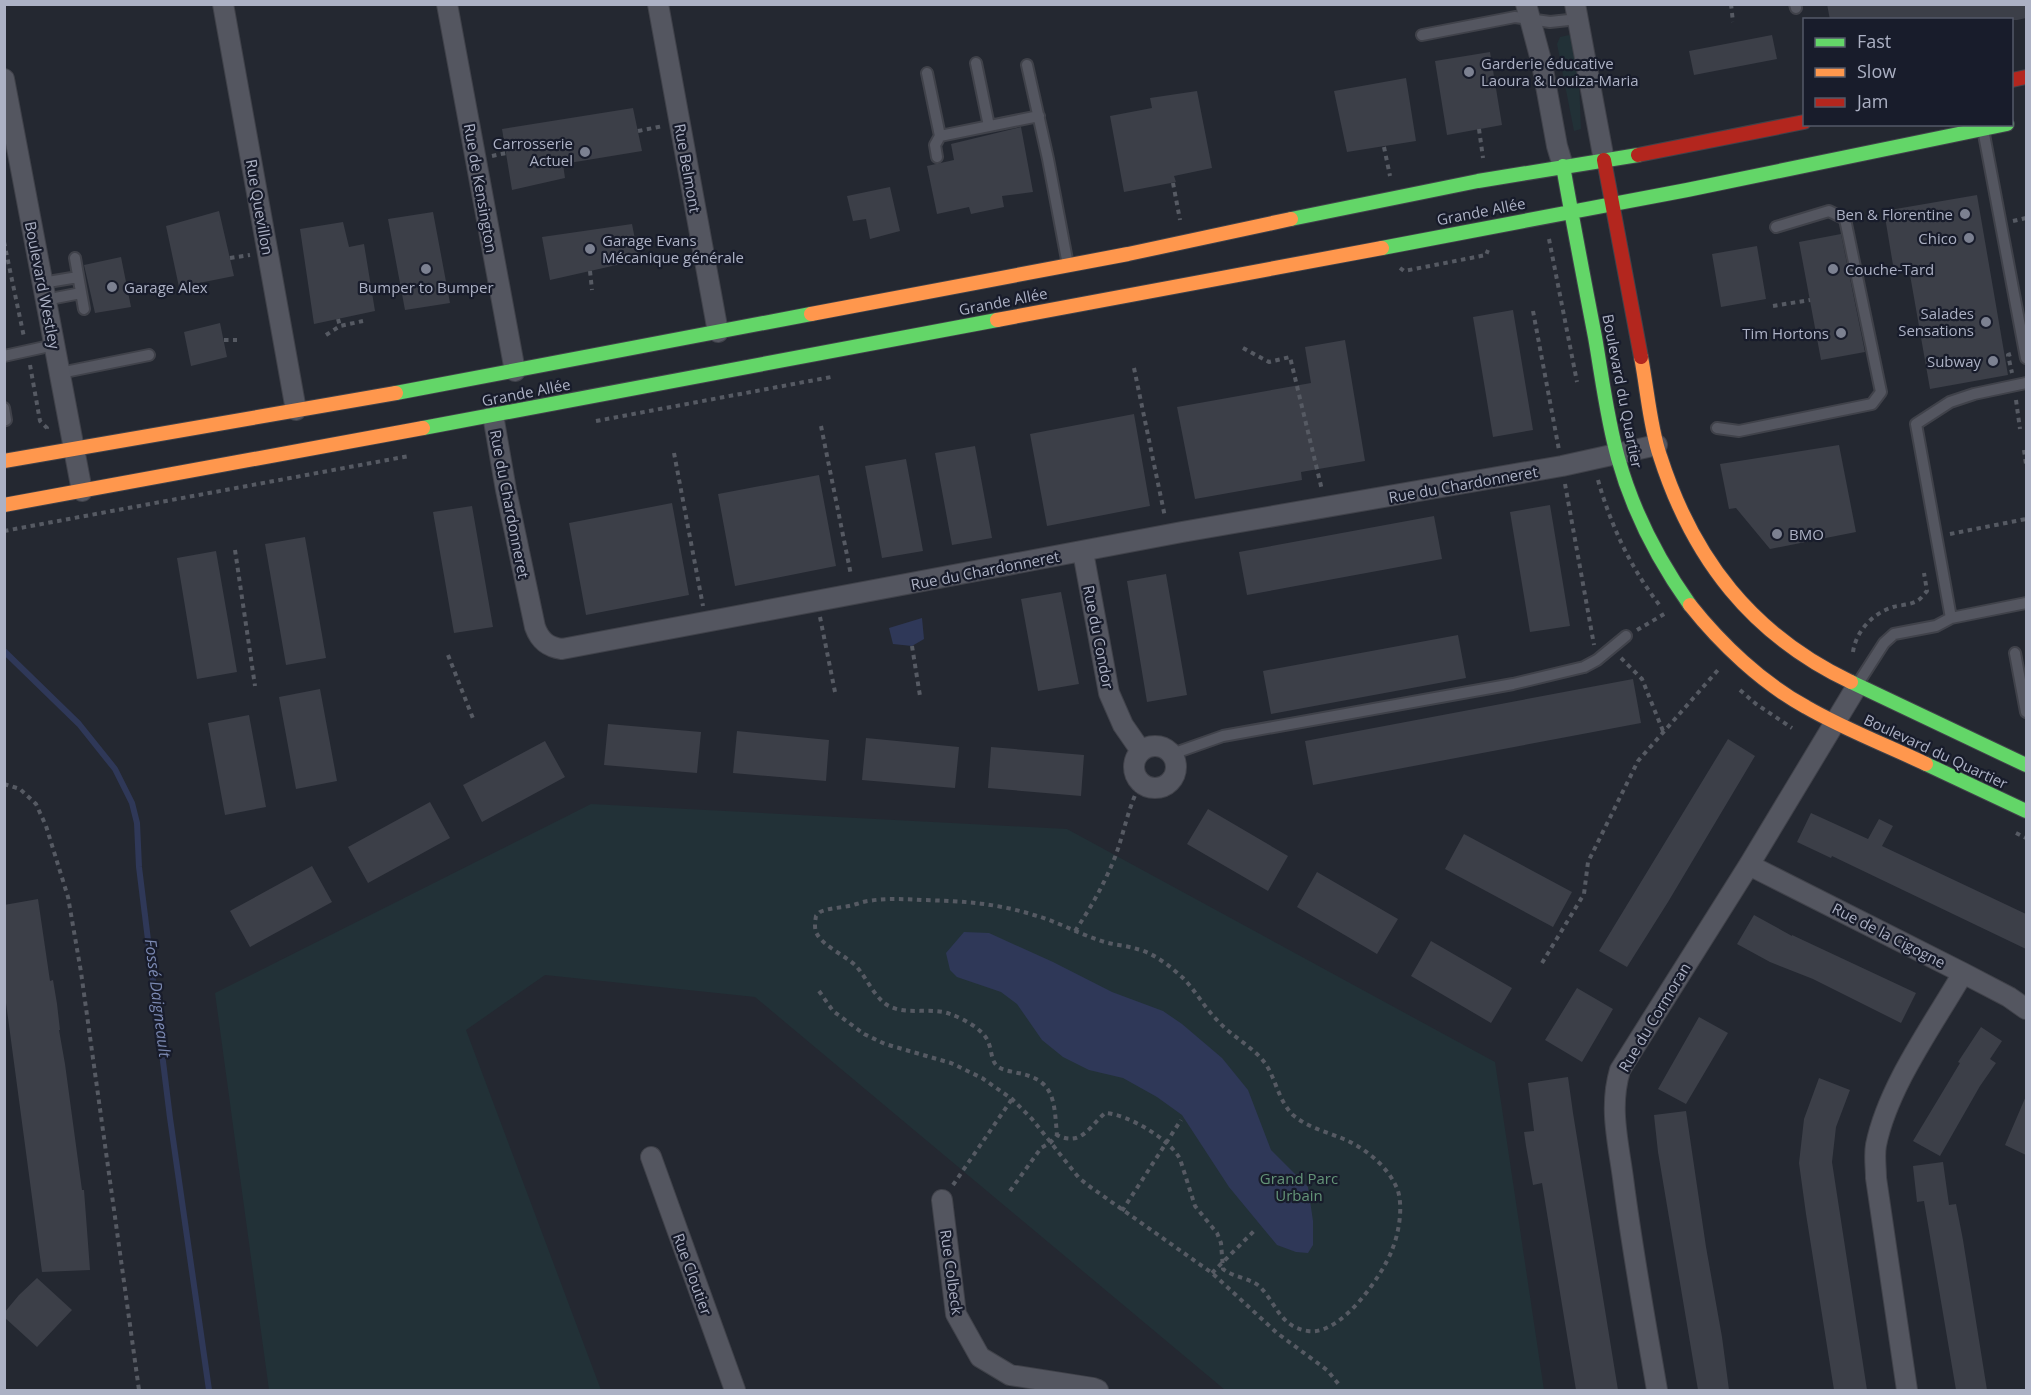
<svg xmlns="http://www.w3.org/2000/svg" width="2031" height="1395" viewBox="0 0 2031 1395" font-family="'Open Sans',sans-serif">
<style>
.green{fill:#223137}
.water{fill:#2f3858}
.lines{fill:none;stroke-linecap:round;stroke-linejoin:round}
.stream{stroke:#2f3858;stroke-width:6}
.building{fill:#3c3f48}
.lane-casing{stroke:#40424a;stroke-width:14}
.street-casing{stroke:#40424a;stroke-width:22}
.fast-casing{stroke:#40424a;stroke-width:16}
.slow-casing{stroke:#40424a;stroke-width:16}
.jam-casing{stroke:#40424a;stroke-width:16}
.path{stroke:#565a63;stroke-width:4;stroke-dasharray:4.5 4.5;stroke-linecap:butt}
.lane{stroke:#545660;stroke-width:10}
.street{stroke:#545660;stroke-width:20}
.fast{stroke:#63d668;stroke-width:14}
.slow{stroke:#ff974d;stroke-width:14}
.jam{stroke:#b3261e;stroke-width:14}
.poi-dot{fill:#7c8191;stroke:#181c2b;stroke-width:2}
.labels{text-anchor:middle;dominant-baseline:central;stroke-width:4.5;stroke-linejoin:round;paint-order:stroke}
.poi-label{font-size:15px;fill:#acb1c4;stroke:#181c2b;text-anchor:end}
.street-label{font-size:15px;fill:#acb1c4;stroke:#181c2b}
.park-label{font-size:15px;fill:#649478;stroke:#181c2b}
.water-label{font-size:16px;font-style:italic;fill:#7b89b2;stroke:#181c2b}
</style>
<rect width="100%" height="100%" fill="#242831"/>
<!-- green -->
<path class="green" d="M1569 35 1573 40 1579 81 1581 129 1574 131 1557 44 1560 37Z
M591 804 1067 829 1495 1062 1544 1390H1225L755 997 545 975 466 1030 601 1390H269L215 993Z"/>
<!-- water -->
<path class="water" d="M922 618 924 639 912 646 893 644 889 628Z
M964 932 989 933 1053 962 1112 992 1163 1011 1182 1024 1222 1058 1248 1090 1271 1150 1308 1187 1313 1221V1245L1308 1253 1296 1252 1277 1245 1229 1187 1182 1115 1157 1097 1123 1078 1089 1070 1063 1057 1042 1040 1017 1004 1001 992 957 977 950 970 946 953Z"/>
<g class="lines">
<!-- stream -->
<path class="stream" d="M4 651 79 724 115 769 132 803 137 823 139 867 170 1118 209 1390"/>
</g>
<!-- building -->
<path class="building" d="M1827 4H2026V18L2017 20H1830Z
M1772 35 1777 59 1694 75 1689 51Z
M1490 52 1502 125 1447 135 1435 61Z
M1406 78 1416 141 1347 152 1334 91Z
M1197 91 1212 168 1174 176 1176 182 1124 192 1110 116 1152 108 1150 98Z
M633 108 642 151 563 164 565 178 512 190 502 129Z
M1021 127 1033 192 1002 196 1004 207 971 214 969 207 937 214 927 166 954 160 951 144Z
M890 187 900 231 870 239 866 219 853 221 847 196Z
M1977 195 2008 375 1930 389 1909 269 1894 271 1884 211Z
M219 211 234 276 179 287 166 226Z
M433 212 450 303 405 310 388 219Z
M343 222 349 247 364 244 375 311 314 324 300 229Z
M632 224 639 260 550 280 542 237Z
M1841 234 1865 352 1821 360 1799 242Z
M1757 246 1766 299 1721 307 1712 254Z
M121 257 131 307 95 313 84 265Z
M1513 310 1533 430 1493 437 1473 317Z
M220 323 227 357 191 366 184 332Z
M1345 340 1365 461 1301 472 1302 480 1195 499 1177 407 1311 383 1305 347Z
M1134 414 1150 506 1047 526 1030 434Z
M1839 445 1856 532 1770 549 1736 508 1729 509 1720 464Z
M975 446 992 538 952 545 935 453Z
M906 459 923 551 882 558 865 466Z
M819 475 836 566 735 586 718 494Z
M672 503 689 595 586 615 569 523Z
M1550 505 1570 626 1530 632 1510 512Z
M472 506 493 627 454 633 433 512Z
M1434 516 1442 559 1247 595 1239 552Z
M305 537 326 658 286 665 265 544Z
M216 551 237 672 197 679 177 558Z
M1166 574 1187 695 1147 702 1127 581Z
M1061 592 1079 684 1038 691 1021 599Z
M1458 635 1466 678 1271 714 1263 671Z
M1633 679 1641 723 1313 785 1305 741Z
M320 689 337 781 296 789 279 697Z
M249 715 266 807 225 815 208 723Z
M608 724 701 732 697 773 604 765Z
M737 731 829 740 826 781 733 773Z
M866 738 959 747 955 788 862 780Z
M1728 739 1755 756 1668 902 1627 967 1599 951Z
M545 741 565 777 482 822 463 785Z
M991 747 1084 755 1081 796 988 788Z
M430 802 450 838 368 883 348 847Z
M1208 809 1288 856 1268 891 1187 844Z
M1811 813 1868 839 1879 819 1893 826 1882 846 2026 914V949L1832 856 1831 858 1797 842Z
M1464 834 1572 892 1553 927 1445 869Z
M312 866 332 902 250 947 230 911Z
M1317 872 1398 919 1377 954 1297 907Z
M38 899 50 981 53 980 57 1004 60 1030H59L65 1064 82 1190H84L90 1270 42 1272 4 988V905Z
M1754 915 1792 936V935L1916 993 1901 1023 1813 979 1770 962 1737 944Z
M1431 941 1512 988 1491 1023 1411 976Z
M1577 988 1613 1009 1582 1062 1545 1040Z
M1699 1017 1728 1033 1686 1104 1658 1089Z
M1981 1027 2002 1041 1990 1059 1996 1063 1980 1086 1940 1156 1913 1141 1960 1063 1958 1062Z
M1568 1077 1573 1113 1618 1390H1576L1542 1183 1533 1185 1526 1146 1524 1132 1534 1131 1528 1083Z
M1819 1078 1850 1090 1836 1127 1832 1162 1867 1390H1834L1806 1214 1799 1163 1804 1119Z
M2026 1096V1155L2005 1145Z
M1686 1111 1706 1247 1722 1337 1729 1390H1698L1658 1152 1654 1115Z
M1943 1162 1949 1205 1956 1204 1963 1240 1987 1390H1956L1924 1201 1917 1202 1913 1166Z
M37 1278 72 1310 37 1347 4 1317V1313L19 1295Z"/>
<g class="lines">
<!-- lane casing -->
<g class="lane-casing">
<path id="lane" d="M1795 4 1796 8
M1422 35 1515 17 1550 22 1578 19
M976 63 989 126
M1027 65 1048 159 1068 265
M927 73 940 136
M1983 129 2026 358
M937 157 935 145 940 136 1039 116
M75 258 84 309
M42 283 78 277
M45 300 81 293
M4 356 54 345
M60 373 149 355
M4 408 6 420H4
M1717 428 1739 431 1872 404 1881 392 1845 219 1829 211 1776 227
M1951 618 1916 424 1950 402 1974 394 2026 383
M2015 653 2026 712
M1857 685 1884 643 1894 634 1936 626 1951 618 2026 603
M1172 754 1223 736 1513 684 1584 667 1597 660 1626 636"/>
</g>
<!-- street casing -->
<g class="street-casing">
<path id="street" d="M223 4 296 410
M447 4 515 371
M658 4 718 332
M1526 4 1542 64 1557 146 1563 166
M1575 4 1604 160
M4 79 82 491
M493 415 506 490 535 627C540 641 548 647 562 649L1182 532 1562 466 1657 445
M1083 552 1109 693 1123 725 1141 751
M1134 767a21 21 0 1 1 42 0a21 21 0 1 1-42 0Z
M1749 865 1963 973 2009 997 2026 1009
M651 1157 735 1390
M942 1200 956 1314 980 1357 1010 1375 1093 1388 1098 1390
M1657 1390C1645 1320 1632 1249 1623 1178 1618 1141 1609 1107 1620 1070L1749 865 1857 686
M1907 1390 1876 1178C1876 1167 1874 1156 1876 1145 1888 1086 1933 1025 1963 973"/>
</g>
<!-- fast casing -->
<g class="fast-casing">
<path id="fast" d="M1563 166C1573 223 1584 280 1595 337 1602 377 1607 419 1618 458 1633 512 1658 560 1690 605
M1291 219 1478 181 1638 155
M1382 248 1687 190 2007 124
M396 393 811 314
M423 428 997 320
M1851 682 2026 765
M1926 764 2026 811"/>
</g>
<!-- slow casing -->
<g class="slow-casing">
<path id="slow" d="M811 314 1128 254 1291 219
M997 320 1382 248
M1641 357C1647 387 1650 428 1660 456 1693 559 1752 635 1851 682
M4 461 396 393
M4 505 423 428
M1690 605C1721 644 1762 683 1806 707 1844 729 1886 745 1926 764"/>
</g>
<!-- jam casing -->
<g class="jam-casing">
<path id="jam" d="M2012 80 2026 77
M1638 155 1804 122
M1604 160 1641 357"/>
</g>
<!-- path -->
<path class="path" d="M1731 4 1733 22
M1479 129 1483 158
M638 131 663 126
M1384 147 1390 176
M492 156 506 153
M1173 183 1180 220
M2013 221 2026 218
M1549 239 1577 382
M4 242 24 337
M230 258 250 255
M1400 268 1404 271 1486 255 1488 250
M590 271 592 290
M448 293 468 291
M1773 306 1810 300
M1533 311 1559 450
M338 319 340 326
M326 335 340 326 363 321
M224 340H237
M1243 348 1269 362 1290 357 1322 490
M2011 354 2008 355 2012 373
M30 365 40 421 47 428V431
M1134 368 1165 517
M2016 400 2020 429
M596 421 831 377
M821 426 851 575
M2024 450 2026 464
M674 453 703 606
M1598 480C1611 526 1631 569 1661 607
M1565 484 1594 645
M4 531 409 456
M1950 534 2026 519
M235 550 255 686
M820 617 835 692
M1637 630 1666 613
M912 646 920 696
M1853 652C1856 631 1873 613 1893 607 1900 605 1910 605 1917 601 1920 600 1924 594 1927 591L1924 573
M448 655 474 721
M1621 658 1642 679 1663 731
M1740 690 1756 704 1792 728
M4 784 20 789 36 804 46 826 68 897 81 972 139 1390
M2016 833 2026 838
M1075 931C1090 909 1103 886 1113 862 1124 836 1127 808 1141 783
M1542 963 1584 894 1588 862 1638 761 1718 670
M819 991 833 1011 864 1034 885 1044 951 1063 982 1078 1012 1099 1032 1119 1079 1178 1089 1186 1212 1273 1277 1333 1327 1370 1341 1387
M953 1185 1012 1099
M1010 1191 1041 1148 1050 1143 1057 1135C1054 1103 1056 1080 1018 1073 1011 1071 1003 1071 997 1066 991 1060 992 1052 989 1044 985 1030 964 1019 950 1014 932 1007 909 1015 891 1007 876 1001 867 978 856 966 846 956 823 946 817 934 814 929 815 922 816 916L820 912C829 908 839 908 849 906 855 905 861 902 868 901 886 898 904 899 922 900 963 901 995 903 1034 915 1056 921 1077 933 1099 940 1111 945 1125 945 1137 949 1154 953 1171 967 1183 978 1196 991 1204 1007 1217 1020 1231 1036 1252 1046 1265 1063 1276 1079 1278 1100 1293 1115 1308 1128 1328 1132 1346 1140 1368 1150 1390 1169 1398 1191 1403 1208 1399 1233 1392 1250 1382 1276 1341 1336 1308 1331 1281 1327 1277 1306 1262 1289 1253 1278 1234 1278 1223 1269L1221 1243 1217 1233 1195 1206 1180 1159C1170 1139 1127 1114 1105 1113 1089 1127 1081 1147 1057 1135
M1122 1211 1181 1120
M1212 1273 1256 1229"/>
<!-- lane -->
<use href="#lane" class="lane"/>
<!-- street -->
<use href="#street" class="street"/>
<!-- fast -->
<use href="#fast" class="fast"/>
<!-- slow -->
<use href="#slow" class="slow"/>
<!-- jam -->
<use href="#jam" class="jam"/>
</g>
<!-- markers -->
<g class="poi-dot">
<circle cx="1469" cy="72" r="6"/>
<circle cx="585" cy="152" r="6"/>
<circle cx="1965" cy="214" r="6"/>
<circle cx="1969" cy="238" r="6"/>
<circle cx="590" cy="249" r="6"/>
<circle cx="426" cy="269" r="6"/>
<circle cx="1833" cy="269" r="6"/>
<circle cx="112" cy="287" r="6"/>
<circle cx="1986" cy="322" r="6"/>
<circle cx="1841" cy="333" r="6"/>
<circle cx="1993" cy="361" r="6"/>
<circle cx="1777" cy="534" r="6"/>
</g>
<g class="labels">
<!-- poi labels -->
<g class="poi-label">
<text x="1481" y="63" text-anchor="start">Garderie éducative<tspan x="1481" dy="17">Laoura &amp; Louiza-Maria</tspan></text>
<text x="573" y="143">Carrosserie<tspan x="573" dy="17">Actuel</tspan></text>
<text x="1953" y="214">Ben &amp; Florentine</text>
<text x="1957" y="238">Chico</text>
<text x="602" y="240" text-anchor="start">Garage Evans<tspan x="602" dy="17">Mécanique générale</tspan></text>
<text x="1845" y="269" text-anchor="start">Couche-Tard</text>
<text x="124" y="287" text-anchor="start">Garage Alex</text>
<text x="426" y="287" text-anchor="middle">Bumper to Bumper</text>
<text x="1974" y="313">Salades<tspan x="1974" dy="17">Sensations</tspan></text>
<text x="1829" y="333">Tim Hortons</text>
<text x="1981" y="361">Subway</text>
<text x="1789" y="534" text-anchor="start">BMO</text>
</g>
<!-- street labels -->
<g class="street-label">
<text transform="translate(688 168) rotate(80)">Rue Belmont</text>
<text transform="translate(481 188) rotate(80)">Rue de Kensington</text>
<text transform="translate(260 207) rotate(80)">Rue Quevillon</text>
<text transform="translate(1481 211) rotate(-11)">Grande Allée</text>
<text transform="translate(43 285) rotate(79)">Boulevard Westley</text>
<text transform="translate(1003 301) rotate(-11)">Grande Allée</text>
<text transform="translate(1623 391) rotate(79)">Boulevard du Quartier</text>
<text transform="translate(526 392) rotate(-11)">Grande Allée</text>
<text transform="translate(1463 484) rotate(-10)">Rue du Chardonneret</text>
<text transform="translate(510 504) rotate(79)">Rue du Chardonneret</text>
<text transform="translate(985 570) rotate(-11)">Rue du Chardonneret</text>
<text transform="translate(1099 637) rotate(79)">Rue du Condor</text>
<text transform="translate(1936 751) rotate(25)">Boulevard du Quartier</text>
<text transform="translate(1889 935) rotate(27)">Rue de la Cigogne</text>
<text transform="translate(1654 1017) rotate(-59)">Rue du Cormoran</text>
<text transform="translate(952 1272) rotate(82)">Rue Colbeck</text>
<text transform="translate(693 1274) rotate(70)">Rue Cloutier</text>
</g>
<!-- park labels -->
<g class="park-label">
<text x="1299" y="1178">Grand Parc<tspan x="1299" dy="17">Urbain</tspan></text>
</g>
<!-- water labels -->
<g class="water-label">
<text transform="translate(158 998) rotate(83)">Fossé Daigneault</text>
</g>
</g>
<!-- border -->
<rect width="2031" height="1395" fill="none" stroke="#acb1c4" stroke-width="12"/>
<!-- legend -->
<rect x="1803" y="18" width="210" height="108" fill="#181c2b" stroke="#535868" stroke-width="1.5"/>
<rect x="1815" y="38" width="30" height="9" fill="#63d668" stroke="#535868" stroke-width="1.5"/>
<text x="1857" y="48" font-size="18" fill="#acb1c4">Fast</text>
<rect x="1815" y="68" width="30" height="9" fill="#ff974d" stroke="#535868" stroke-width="1.5"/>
<text x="1857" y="78" font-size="18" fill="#acb1c4">Slow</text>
<rect x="1815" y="98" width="30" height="9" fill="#b3261e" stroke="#535868" stroke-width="1.5"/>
<text x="1857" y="108" font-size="18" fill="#acb1c4">Jam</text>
</svg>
